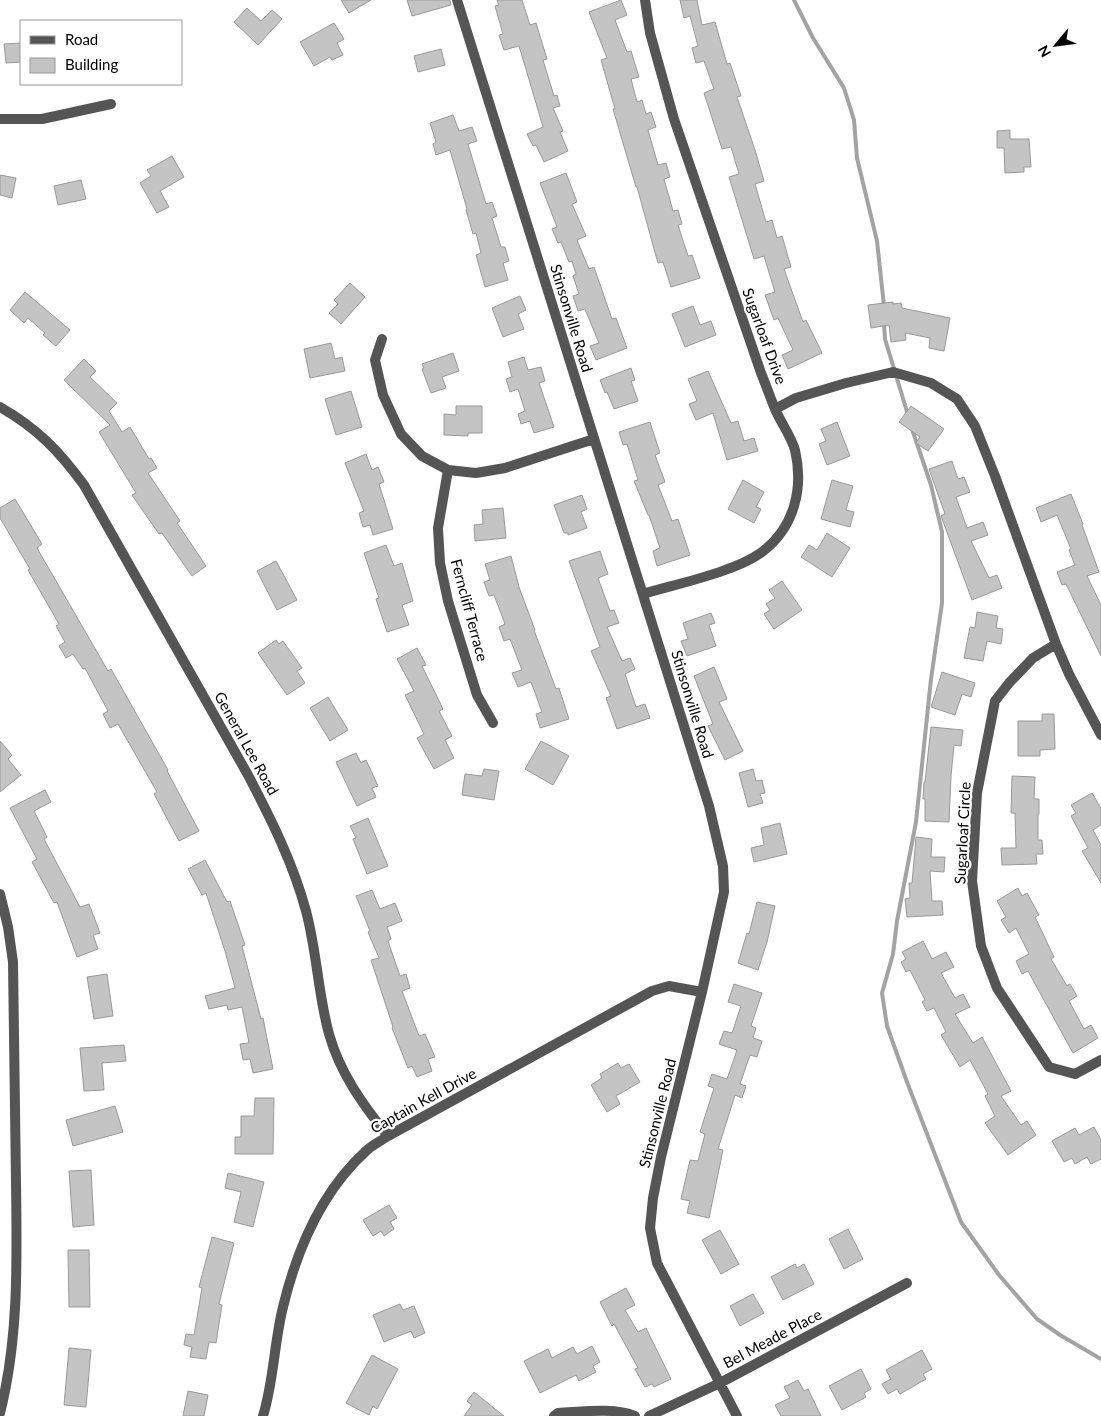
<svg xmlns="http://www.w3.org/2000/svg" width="1101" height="1416" viewBox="0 0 1101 1416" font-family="Lato,sans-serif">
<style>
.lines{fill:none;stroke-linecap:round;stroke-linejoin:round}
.stream{stroke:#a3a3a3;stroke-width:4}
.building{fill:#c4c4c4;stroke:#999}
.minor{stroke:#555;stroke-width:10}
.labels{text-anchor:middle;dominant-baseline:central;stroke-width:4.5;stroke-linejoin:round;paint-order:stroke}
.street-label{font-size:15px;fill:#000;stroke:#fff}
</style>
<rect width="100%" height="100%" fill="#fff"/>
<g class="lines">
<!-- stream -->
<path class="stream" d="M794 0 813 38 844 88 854 120 857 158 877 241 884 306
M884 323 885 339 908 415
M912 429 931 485 942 532V603L931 679 916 822 897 921 893 954 882 993 887 1026 907 1082 961 1222 999 1275 1037 1319 1060 1335 1101 1359"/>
</g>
<!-- building -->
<path class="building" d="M341 0H371L349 13Z
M407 0H450L451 5 412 16Z
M497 0H522L530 25 536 23 547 59 543 60 554 96 557 95 560 106 553 108 563 131 560 132 568 151 544 162 536 145 533 146 527 134 543 127 528 76 519 46 504 50 499 35 503 34 495 6 499 5Z
M621 0 627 15 615 20 627 52 631 51 639 77 631 79 637 102 642 100 646 114 651 112 656 127 648 130 658 165 666 163 670 177 664 179 673 211 678 210 682 224 678 225 688 256 692 255 700 278 671 287 663 262 658 263 654 249 637 187H636L613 109H615L601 60 607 58 589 12Z
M680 0H697L702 25 715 22 727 64 730 63 741 96 737 97 755 150 764 181 755 184 766 222 772 220 777 238 782 236 791 267 784 269 803 322 806 320 822 353 788 369 782 355 793 350 778 318 774 320 765 295 775 292 764 256 754 259 729 177 739 174 731 147 722 149 704 93 714 89 704 61 696 63 692 48 698 46 690 16 684 18Z
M247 8 261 21 272 10 282 19 258 45 234 22Z
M334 23 344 39 337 43 343 55 332 60 330 57 314 66 300 42Z
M21 43V62L6 63 4 44Z
M441 49 445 65 418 72 414 56Z
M453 115 459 131 472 127 477 141 468 144 486 204 492 202 497 216 492 218 501 247H505L509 261 503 263 508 280 485 287 476 255 481 253 476 233 473 234 466 210 467 209 450 150 436 155 433 144 436 142 430 123Z
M1010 130V139H1029L1031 167H1024V172L1005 173 1004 148H997V131Z
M172 156 184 177 160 191 169 207 157 213 140 183 151 176 147 170Z
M566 173 577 202 572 204 586 236 577 240 589 269 594 267 612 319 616 318 627 348 596 360 590 346 599 343 585 309 578 311 573 296 579 294 573 276 576 274 572 261 569 262 561 242 558 243 552 229 557 227 540 183Z
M0 175 16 178 12 198 0 195Z
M81 180 86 199 58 205 54 186Z
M350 283 365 297 341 324 329 313 338 304 334 300Z
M25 292 70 330 56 346 43 335 45 333 28 318 24 323 10 310Z
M520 296 526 310 518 314 524 329 503 337 492 308Z
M893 302V304L901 303 902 308 950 318 944 351 929 348 930 338 905 333 906 340 891 342 889 325 871 328 868 305Z
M693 306 700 325 711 321 716 335 685 347 672 314Z
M331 343 335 359 342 357 345 371 310 378 304 349Z
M453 353 459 371 442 377 446 388 431 393 422 369 424 368 422 364Z
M524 357 528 370 541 367 545 381 539 383 554 427 534 433 530 421 521 424 518 414 525 411 518 389 510 392 506 379 512 377 508 362Z
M84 359 96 371 90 377 117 403 109 411 122 432 130 427 149 459 151 458 157 468 148 473 180 521 177 523 206 566 192 576 162 533 159 534 132 495 136 493 99 432 110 425 64 380Z
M631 368 635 380 631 381 638 401 614 409 607 392 605 393 600 380Z
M708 371 731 423 738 421 744 441 754 438 758 451 727 460 713 413 696 420 689 404 697 401 688 379Z
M351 391 362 427 336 435 325 399Z
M456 406H482V433H468V436L444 435V414L456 415Z
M911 406 944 429 928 451 916 443 920 437 899 422Z
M650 422 660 453 655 455 665 482 658 485 672 521 678 519 690 555 657 566 653 551 660 548 649 515H648L634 481 638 480 627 444 623 445 619 432Z
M837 422 850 456 827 465 819 444 826 441 821 429Z
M366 454 372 470 378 467 384 482 379 484 393 529 373 535 370 525 363 527 359 513 364 511 345 463Z
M952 461 958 479 964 477 970 492 956 497 967 528 983 522 988 535 971 541 989 578 997 575 1002 588 972 600 941 516 945 514 929 469Z
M743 480 764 492 756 507 761 509 754 523 728 509Z
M832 480 853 486 846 510 854 512 850 527 821 519Z
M1071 494 1083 524 1082 525 1099 572 1087 576 1101 605V656L1066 584 1062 585 1057 572 1075 565 1069 550 1071 549 1057 515 1041 522 1036 508Z
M582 495 587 509 581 512 587 528 568 535V533H564L554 505Z
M15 499 42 544 37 548 108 671 111 669 168 770 167 771 199 831 179 841 154 794 157 792 118 724 110 728 103 714 108 711 85 668 83 669 73 654 66 658 59 646 65 642 56 626 59 624 28 570 30 569 0 518V508Z
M503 508 506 538 475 541 474 525 483 524 482 510Z
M827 533 850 548 832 577 801 557 809 545 817 550Z
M386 545 394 566 402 563 413 601 402 605 409 625 387 632 376 599 379 598 364 553Z
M600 551 608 574 598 578 610 611 614 610 619 623 607 627 622 661 630 658 635 669 625 674 636 707 645 704 650 718 617 729 606 698 611 696 591 651 600 647 569 561Z
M511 556 519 587 535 630H534L556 689 559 688 569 719 540 728 536 714 542 712 531 682 518 687 512 673 522 670 510 639 504 641 499 627 505 624 494 595 489 596 484 582 490 580 485 564Z
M276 561 297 600 277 610 257 571Z
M782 581 802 610 774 629 764 614 770 610 766 604 775 598 769 590Z
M977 612 998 616 996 628 1003 629 1001 644 987 641 983 661 964 658 970 627 975 628Z
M711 613 715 623 709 625 716 646 687 656 681 641 688 639 683 623Z
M276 640 279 644 283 641 302 668 297 671 305 683 287 695 258 653Z
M417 648 426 665 422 666 443 709 439 711 452 736 445 740 454 758 434 769 417 738 424 734 405 695 414 691 397 659Z
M714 667 727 699 719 702 743 751 725 760 708 726 713 724 694 676Z
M942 672 975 683 971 697 962 694 955 715 931 707Z
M328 697 348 730 330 741 310 708Z
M1042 714H1054L1055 749 1040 750V756H1018V721H1042Z
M931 727 963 730 961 746 954 745 951 776 949 822 925 821V799H923L924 782H925Z
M0 741 12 755 8 759 21 775 0 792Z
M541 741 569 756 553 785 525 769Z
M356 753 361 763 366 760 378 786 372 788 376 797 357 806 336 762Z
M484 769 499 771 494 800 462 795 465 774 482 776Z
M753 769 756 781 762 780 765 793 760 794 763 803 748 807 739 773Z
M1012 776 1035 777 1034 799H1039V814H1038V840H1042L1043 854H1036L1037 864 1002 865 1001 848H1016L1015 813H1011Z
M45 790 51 802 34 811 47 837 44 839 80 907 89 904 100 933 93 935 98 949 77 957 57 902 54 903 32 862 37 859 10 808Z
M1092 793 1101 808V825L1093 830 1101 845V883L1082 851 1088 848 1071 816 1076 813 1071 805Z
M368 818 388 866 367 874 353 839 356 838 350 826Z
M780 823 787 854 754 862 751 848 764 845 761 828Z
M916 837 932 839 931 857H945L944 872 930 871 932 901H942L943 915 907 917 905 899 910 898 909 883H912Z
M205 860 227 902 230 901 245 945 242 946 261 1019 263 1018 273 1069 253 1073 250 1059 243 1060 240 1044 249 1043 242 1007 228 1010 227 1005 209 1009 205 996 235 988 225 951 206 893 202 895 188 869Z
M1018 888 1022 896 1027 893 1039 915 1035 917 1054 957 1051 959 1067 986 1070 984 1077 996 1069 1001 1084 1029 1091 1025 1098 1038 1073 1053 1028 971 1022 974 1016 961 1029 954 1016 928 1009 933 1001 920 1006 917 997 901Z
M372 890 380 909 395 903 402 921 387 927 391 939 388 941 400 976 406 974 410 988 402 991 419 1036 425 1034 435 1057 428 1059 432 1071 417 1077 412 1066 408 1068 392 1028 393 1027 371 960 379 958 368 932 370 931 356 896Z
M757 902 775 906 767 942 758 970 738 963 747 933 749 934Z
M923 941 932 959 946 952 954 967 941 973 955 998 963 994 970 1007 955 1014 973 1043 982 1037 1011 1091 1001 1096 1021 1125 1027 1121 1036 1135 1008 1155 985 1123 995 1116 985 1096 988 1094 970 1060 960 1067 941 1035 946 1032 934 1008 927 1011 922 1002 925 1000 910 970 906 972 901 962 906 959 902 952Z
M107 974 113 1016 94 1019 87 977Z
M734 984 762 993 751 1026 756 1028 753 1038 762 1041 757 1057 750 1055 740 1084 746 1086 742 1098 735 1095 718 1149 723 1150 709 1218 687 1213 690 1201 681 1199 690 1160 698 1161 705 1134 700 1132 714 1088 708 1086 712 1074 727 1079 737 1050 719 1044 724 1031 732 1033 741 1006 728 1002Z
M124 1045 126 1061 102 1063 104 1090 84 1091 80 1048Z
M618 1063 621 1068 629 1064 640 1082 616 1096 620 1104 607 1112 591 1085 602 1078 600 1074Z
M255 1098H274L273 1154H235V1137H241V1116H254Z
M115 1106 123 1132 73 1146 66 1120Z
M1094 1127 1101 1140V1159L1091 1164 1087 1157 1075 1164 1072 1158 1064 1162 1052 1141 1075 1128 1079 1135Z
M91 1170 94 1225 73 1227 69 1171Z
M228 1173 264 1182 253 1227 234 1222 241 1192 225 1188Z
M389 1205 397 1218 390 1222 394 1229 384 1236 381 1231 373 1236 363 1220Z
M848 1229 863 1259 844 1269 829 1239Z
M720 1230 739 1264 721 1274 702 1240Z
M212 1237 234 1243 219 1304 222 1305 216 1343 209 1342 206 1359 190 1357 192 1347 184 1345 186 1334 194 1335 202 1288 199 1287Z
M68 1250H89L90 1307H69Z
M795 1264 797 1268 804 1264 814 1284 783 1300 771 1277Z
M626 1288 635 1305 625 1310 638 1332 646 1328 671 1379 654 1387 652 1384 645 1387 635 1369 638 1368 614 1324 612 1326 600 1302Z
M753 1294 764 1313 740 1326 730 1306Z
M400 1304 403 1310 414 1306 425 1333 414 1338 411 1331 384 1342 373 1315Z
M592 1346 600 1362 593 1366 596 1372 579 1381 576 1375 540 1393 524 1361 548 1349 552 1358 573 1347 577 1354Z
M69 1348 91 1350 86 1407 64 1405Z
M922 1350 932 1369 923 1374 926 1379 900 1394 897 1389 888 1394 882 1384 891 1379 886 1370Z
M372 1355 398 1369 377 1409 373 1406 369 1415 346 1403Z
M861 1369 871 1389 864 1393 866 1397 842 1410 829 1386Z
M798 1380 804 1391 808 1389 821 1416H781L775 1405 790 1398 784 1387Z
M188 1391 208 1395 204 1416H183Z
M474 1392 504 1416H464L472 1405 467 1401Z"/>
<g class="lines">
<!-- minor -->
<path class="minor" d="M457 0 709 806 723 866 724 892 702 992 661 1157 653 1198 650 1228 657 1263 737 1416
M0 119H42L111 104
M382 339 375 360 383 395 401 434 422 456 448 470 476 473 505 468 594 439
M0 407C37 428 59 451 84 485L248 775C271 819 293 863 306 911 317 952 318 994 329 1034 340 1073 363 1105 388 1136
M775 409 796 398 846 383 893 372 931 383 957 399 975 426 995 476 1056 644
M448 470 438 528 440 563 448 601 477 695 493 723
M643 594C676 584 735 572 762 552 794 528 804 489 795 450 791 436 781 423 775 409 770 397 766 385 761 373L674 119 650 33 645 0
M1101 735 1069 674 1056 644 1033 658 1009 683 995 701 977 793 972 881 981 946 997 988 1049 1067 1075 1074 1101 1060
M0 894 8 927 13 962C14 1036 15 1109 16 1182 17 1259 19 1338 0 1413
M263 1416C274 1380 274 1343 283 1307 297 1249 321 1192 366 1151 372 1145 381 1141 388 1136L652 991 669 986 702 992
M554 1416 558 1413C581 1412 614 1407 635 1416
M649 1416 720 1383 907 1283"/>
</g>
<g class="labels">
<!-- street labels -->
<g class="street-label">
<text transform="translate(572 318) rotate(73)">Stinsonville Road</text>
<text transform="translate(765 336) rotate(70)">Sugarloaf Drive</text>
<text transform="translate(470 610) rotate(75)">Ferncliff Terrace</text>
<text transform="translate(693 704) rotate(73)">Stinsonville Road</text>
<text transform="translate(247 743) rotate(61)">General Lee Road</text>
<text transform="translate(962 833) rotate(-87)">Sugarloaf Circle</text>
<text transform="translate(423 1100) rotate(-29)">Captain Kell Drive</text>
<text transform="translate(657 1113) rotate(-76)">Stinsonville Road</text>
<text transform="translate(772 1338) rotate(-28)">Bel Meade Place</text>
</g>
</g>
<!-- legend -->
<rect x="20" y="20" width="162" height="65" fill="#ffffff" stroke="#999999"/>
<rect x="30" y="36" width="25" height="8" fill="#555555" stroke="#999999"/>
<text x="65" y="45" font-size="15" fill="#000000">Road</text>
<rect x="30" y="58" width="25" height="15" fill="#c4c4c4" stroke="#999999"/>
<text x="65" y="70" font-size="15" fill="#000000">Building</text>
<!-- north arrow -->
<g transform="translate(1056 45) rotate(241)" stroke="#ffffff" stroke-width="4" paint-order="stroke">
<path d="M0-4L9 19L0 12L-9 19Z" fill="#000000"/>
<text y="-8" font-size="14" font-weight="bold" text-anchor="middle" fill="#000000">N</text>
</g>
</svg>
